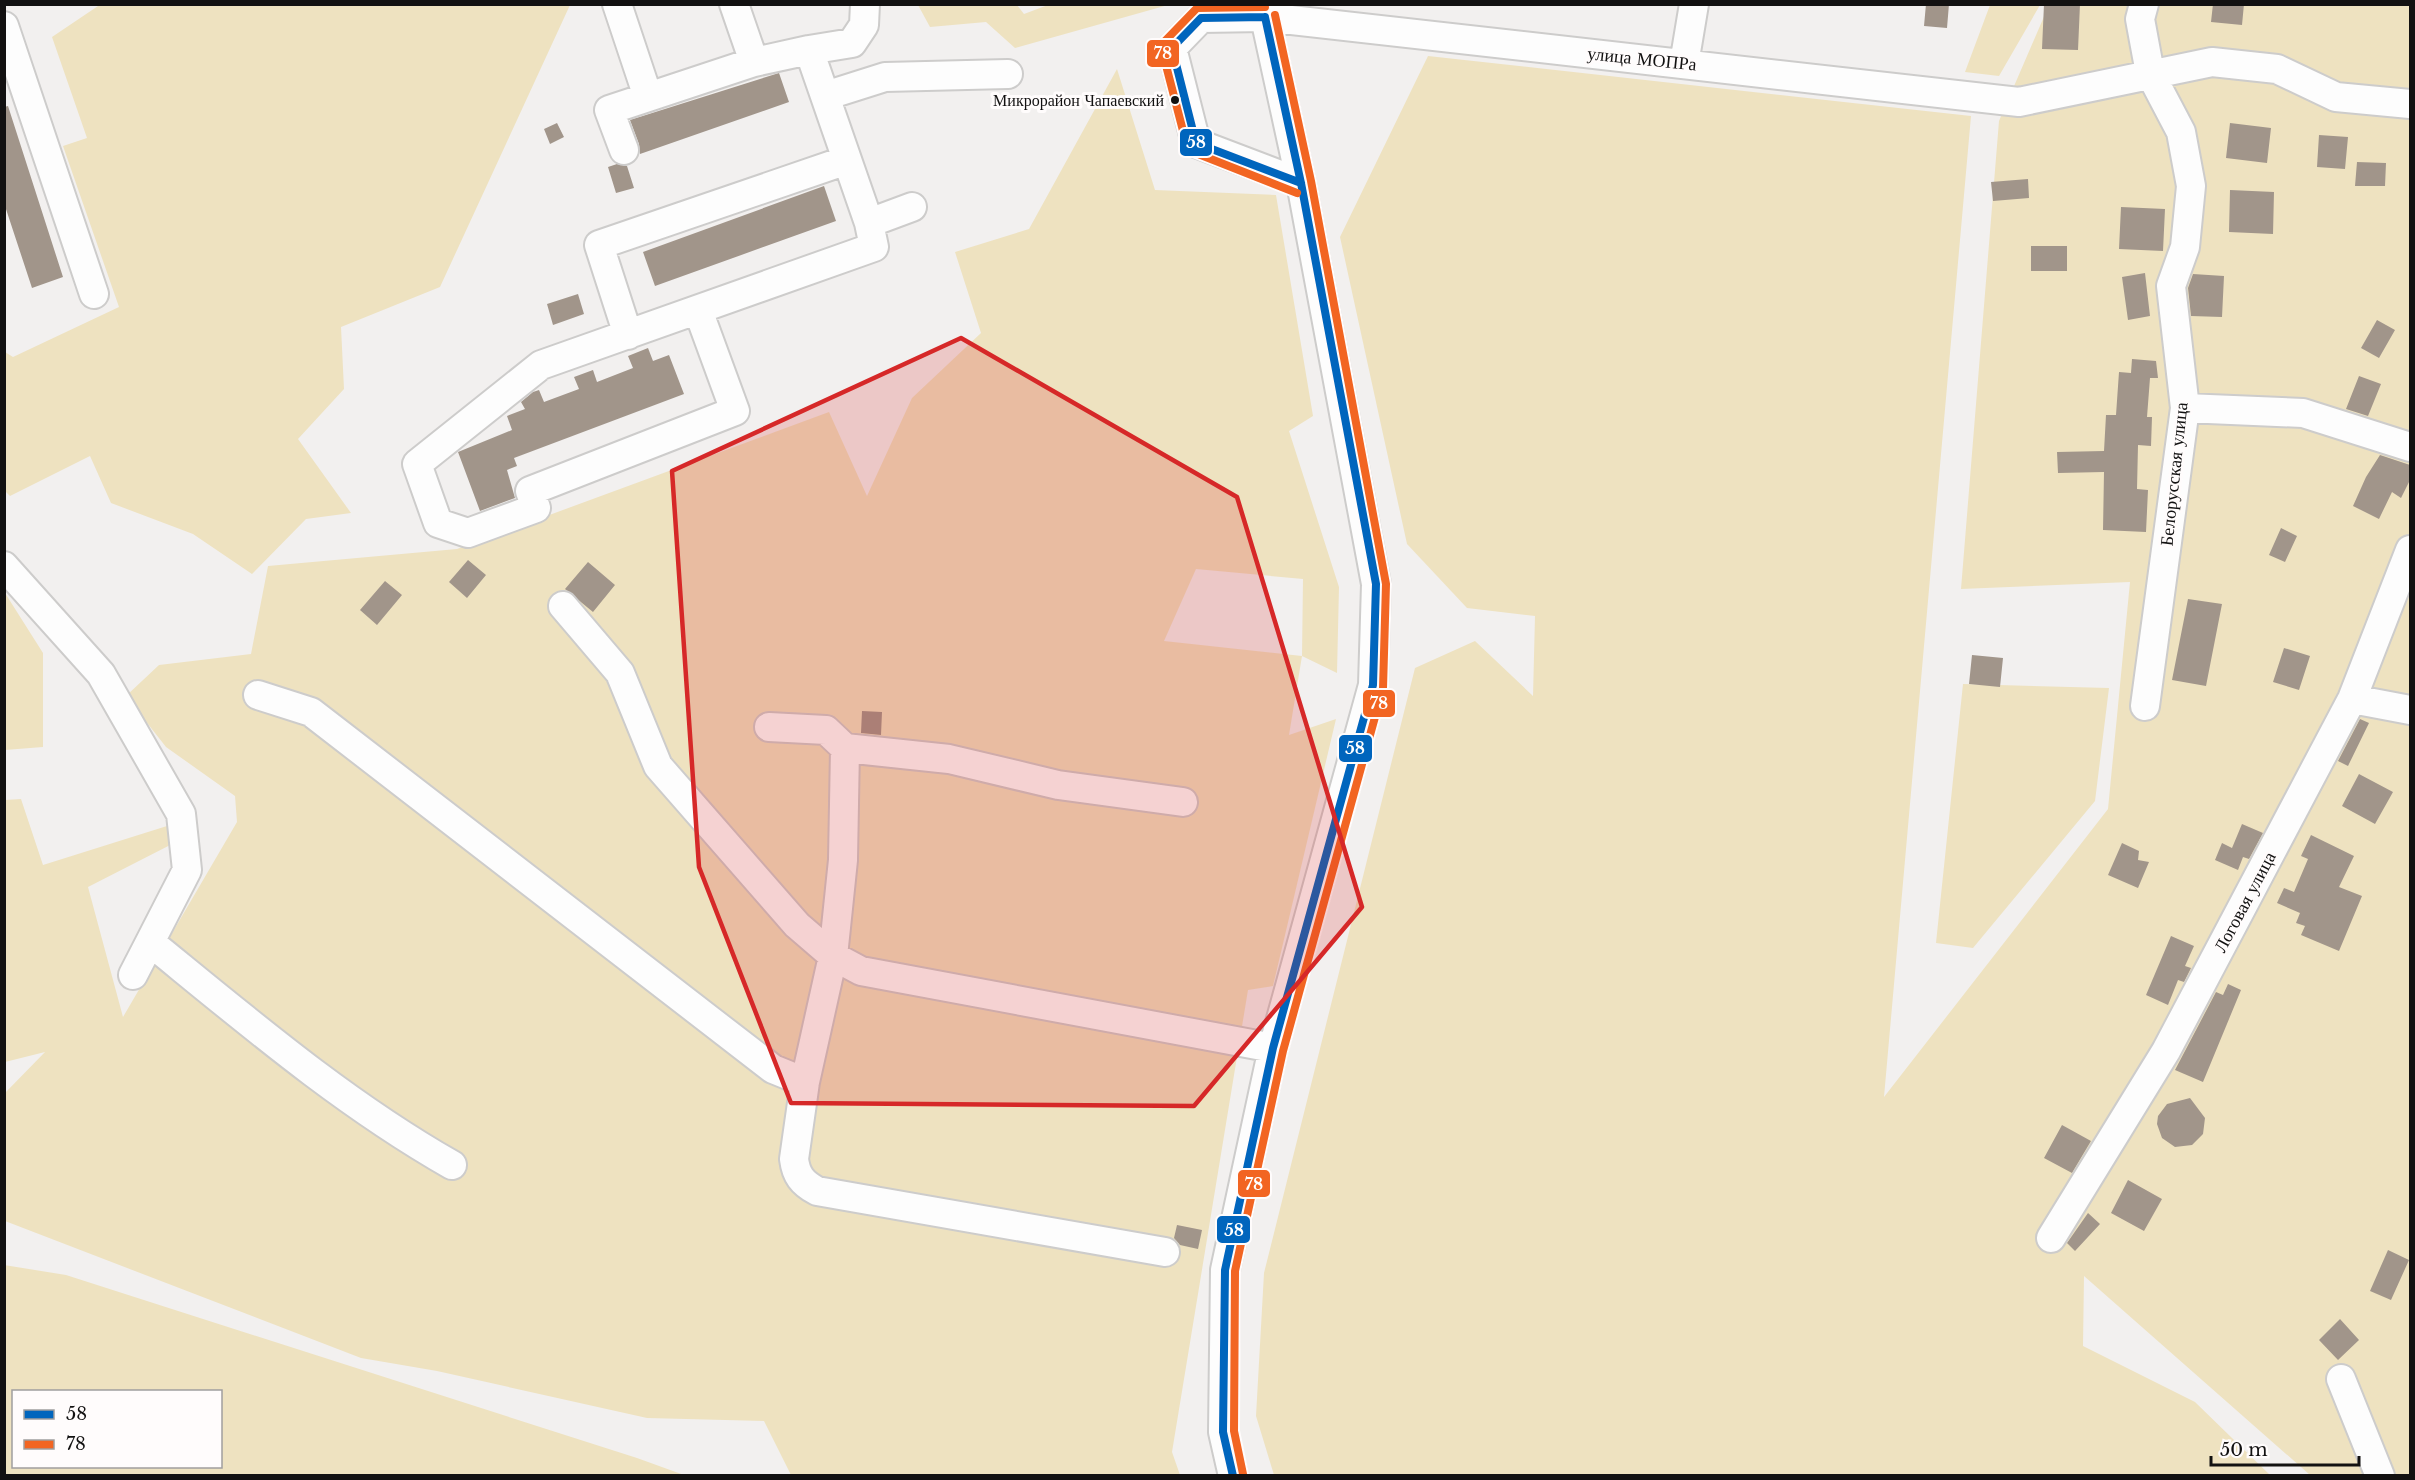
<svg xmlns="http://www.w3.org/2000/svg" width="2415" height="1480" viewBox="0 0 2415 1480" font-family="'Libre Baskerville',serif">
<style>
.green{fill:#eee2c0;fill-rule:evenodd}
.building{fill:#a1958a}
.lines{fill:none;stroke-linecap:round;stroke-linejoin:round}
.minor-casing{stroke:#cdcccb;stroke-width:32}
.minor{stroke:#fdfdfd;stroke-width:28}
.bus-1-casing{stroke:#fffcfc;stroke-width:12}
.bus-2-casing{stroke:#fffcfc;stroke-width:12}
.bus-1{stroke:#0065bd;stroke-width:8}
.bus-2{stroke:#f26522;stroke-width:8}
.marked{fill:#d62828;fill-opacity:0.2;stroke:#d62828;stroke-width:4.5;stroke-linejoin:round}
.bus-dot{fill:#121111;stroke:#fffcfc;stroke-width:2}
.labels{text-anchor:middle;dominant-baseline:central;stroke-width:6;stroke-linejoin:round;paint-order:stroke}
.bus-label{font-size:16px;fill:#121111;stroke:#fffcfc;text-anchor:end}
.street-label{font-size:18px;fill:#121111;stroke:#fffcfc}
.line-badge{stroke:#fffcfc;stroke-width:2}
.badge-label{font-size:16px;text-anchor:middle;font-weight:bold;fill:#fff}
</style>
<rect width="100%" height="100%" fill="#f2f0ef"/>
<!-- green -->
<path class="green" d="M101 4 570 5 440 287 341 327 344 389 298 439 351 513 306 519 252 574 193 534 111 503 90 456 10 496 5 491V352L13 357 119 307 63 146 87 138 52 37Z
M918 5H1017L1024 14 1048 5H1168L1015 48 986 22 930 27Z
M1990 5H2040L1999 76 1965 72Z
M2049 5H2410V1475H2310L2084 1276 2083 1346 2195 1402 2270 1475H1274L1256 1416 1264 1273 1415 668 1475 641 1533 696 1535 616 1467 608 1407 544 1340 237 1428 56 1971 116 1884 1097 2108 809 2130 582 1961 589 1999 121Z
M1117 69 1155 190 1276 195 1313 416 1289 431 1339 587 1337 673 1302 656 1289 735 1336 719 1273 986 1248 990 1172 1452 1180 1475H791L764 1421 647 1418 437 1371 361 1358 5 1221V1093L45 1052 5 1062V800L21 799 43 865 167 826 180 840 88 887 123 1017 237 822 235 796 166 747 126 696 159 665 251 654 268 566 457 549 829 412 867 496 912 398 981 333 955 252 1029 229ZM1196 569 1303 579 1302 656 1164 641Z
M5 593 43 653V747L5 750Z
M1963 684 2109 688 2095 801 1973 948 1936 943Z
M4 1265 66 1275 637 1458 684 1475H5ZM14 1392H220V1466H14Z"/>
<!-- building -->
<path class="building" d="M1926 4H1949L1947 28 1924 26Z
M2044 4H2080L2078 50 2042 49Z
M2213 4H2244L2242 25 2211 22Z
M779 73 789 102 640 154 639 144 630 120Z
M8 106 63 277 32 288 4 203V107Z
M557 123 564 137 550 144 544 129Z
M2230 123 2271 128 2267 163 2226 158Z
M2319 135 2348 137 2345 169 2317 167Z
M2357 162 2386 163 2385 186H2355Z
M617 164 627 166 634 188 616 193 608 167Z
M2028 179 2029 198 1993 201 1991 182Z
M824 186 836 221 655 286 643 252Z
M2230 190 2274 192 2273 234 2229 232Z
M2121 207 2165 209 2163 251 2119 249Z
M2031 246H2067V271H2031Z
M2145 273 2150 316 2128 320 2122 277Z
M2193 274 2224 276 2222 317 2191 316 2188 288Z
M578 294 584 314 553 325 547 304Z
M2377 320 2395 330 2379 358 2361 348Z
M648 348 653 361 669 355 684 394 514 458 517 466 507 470 515 498 480 511 458 452 512 430 507 416 525 409 521 402 533 392 539 390 544 402 579 389 574 377 593 370 597 382 633 368 628 356Z
M2132 359 2156 361 2158 378H2150L2147 417H2152L2151 446 2138 445 2137 489 2148 490 2146 532 2103 530 2104 472 2058 473 2057 452 2104 451 2106 415H2116L2119 372 2131 373Z
M2359 376 2381 384 2368 416 2346 409Z
M2380 455 2410 465V480L2401 498 2392 492 2379 519 2353 506 2366 477Z
M2281 528 2297 536 2285 562 2269 555Z
M468 560 486 575 467 598 449 582Z
M588 562 615 585 593 612 565 589Z
M385 581 402 595 377 625 360 610Z
M2188 599 2222 604 2206 686 2172 680Z
M2284 648 2310 656 2299 690 2273 682Z
M1972 655 2003 658 2000 687 1969 684Z
M862 711 882 712 881 735 861 733Z
M2360 719 2369 723 2348 766 2338 761Z
M2359 774 2393 792 2375 824 2342 806Z
M2242 824 2263 833 2249 859 2243 857 2238 870 2215 860 2222 843 2232 848Z
M2311 835 2354 856 2339 887 2362 896 2339 951 2301 935 2305 926 2296 923 2300 913 2277 903 2284 888 2294 892 2308 859 2301 856Z
M2122 843 2139 851 2138 860 2149 862 2138 888 2108 875Z
M2171 936 2194 946 2185 966 2191 968 2184 982 2178 980 2168 1005 2146 995Z
M2228 984 2241 990 2203 1082 2175 1070 2216 992 2223 995Z
M2190 1098 2205 1118 2203 1134 2192 1145 2175 1147 2162 1138 2157 1124 2158 1116 2167 1104Z
M2062 1125 2091 1141 2072 1173 2044 1158Z
M2128 1180 2162 1199 2144 1231 2111 1213Z
M2088 1213 2100 1224 2075 1251 2067 1243Z
M1177 1225 1202 1230 1198 1249 1180 1245 1174 1238Z
M2388 1250 2409 1260 2391 1300 2370 1291Z
M2340 1319 2359 1340 2338 1360 2319 1340Z"/>
<g class="lines">
<!-- minor casing -->
<g class="minor-casing">
<path id="minor" d="M617 4 648 97
M734 4 754 62
M2144 4 2140 19 2150 73 2181 132 2191 186 2185 247 2171 286 2185 408 2145 706
M4 26 94 294
M809 50 852 43 864 25 865 4
M1684 64 1694 4
M825 96 885 77 1008 74
M624 150 609 110 754 62 809 50 869 223 874 247 541 365 417 464 438 523 468 533 536 508 530 491 735 411 698 310
M1301 183 1196 143 1172 48 1201 18 1265 17 2019 102 2212 62 2277 69 2336 97 2410 104
M869 223 912 207
M628 335 599 245 847 160
M2185 408 2303 413 2410 447
M4 566 101 674 181 814 187 870 150 942C247 1021 343 1103 452 1165
M563 606 620 673 658 766 797 925 833 956 861 971 1273 1048
M258 695 311 712 773 1069 805 1082
M2352 699 2410 710
M769 727 826 730 845 748
M133 975 150 942
M2051 1238 2166 1051 2352 699 2410 550
M1165 1252 817 1191C802 1183 796 1175 794 1159L805 1082 833 956 843 860 845 748 949 759 1058 785 1183 802
M2341 1379 2380 1476
M1233 1476 1223 1432 1225 1270 1273 1048 1373 685 1376 584 1301 183 1262 4"/>
</g>
<!-- minor -->
<use href="#minor" class="minor"/>
<!-- bus-1 casing -->
<g class="bus-1-casing">
<path id="bus-1" d="M1265 17 1201 18 1172 48 1196 143 1301 183
M1233 1476 1223 1432 1225 1270 1273 1048 1373 685 1376 584 1301 183 1265 17"/>
</g>
<!-- bus-2 casing -->
<g class="bus-2-casing">
<path id="bus-2" d="M1265 7 1197 8 1164 42 1162 50 1188 150 1297 193
M1243 1474 1234 1431 1235 1271 1283 1051 1383 688 1386 584 1311 181 1275 15"/>
</g>
<!-- bus-1 -->
<use href="#bus-1" class="bus-1"/>
<!-- bus-2 -->
<use href="#bus-2" class="bus-2"/>
</g>
<!-- marked area -->
<path class="marked" d="M961 338 1237 497 1362 907 1194 1106 791 1103 699 867 672 471Z"/>
<!-- markers -->
<circle class="bus-dot" cx="1175" cy="100" r="5"/>
<g class="labels">
<!-- bus labels -->
<g class="bus-label">
<text x="1164" y="100">Микрорайон Чапаевский</text>
</g>
<!-- street labels -->
<g class="street-label">
<text transform="translate(1642 59) rotate(6)">улица МОПРа</text>
<text transform="translate(2174 474) rotate(-84)">Белорусская улица</text>
<text transform="translate(2245 902) rotate(-62)">Логовая улица</text>
</g>
</g>
<g class="line-badge">
<rect x="1146" y="39" width="34" height="29" rx="6" fill="#f26522"/>
<rect x="1179" y="128" width="34" height="29" rx="6" fill="#0065bd"/>
<rect x="1362" y="689" width="34" height="29" rx="6" fill="#f26522"/>
<rect x="1338" y="734" width="35" height="29" rx="6" fill="#0065bd"/>
<rect x="1237" y="1169" width="34" height="29" rx="6" fill="#f26522"/>
<rect x="1216" y="1215" width="35" height="29" rx="6" fill="#0065bd"/>
</g>
<g class="badge-label">
<text x="1163" y="59">78</text>
<text x="1196" y="148">58</text>
<text x="1379" y="709">78</text>
<text x="1355" y="754">58</text>
<text x="1254" y="1190">78</text>
<text x="1234" y="1236">58</text>
</g>
<!-- border -->
<rect width="2415" height="1480" fill="none" stroke="#121111" stroke-width="12"/>
<!-- legend -->
<rect x="12" y="1390" width="210" height="78" fill="#fffcfc" stroke="#a09e9e" stroke-width="1.5"/>
<rect x="24" y="1410" width="30" height="9" fill="#0065bd" stroke="#a09e9e" stroke-width="1.5"/>
<text x="66" y="1420" font-size="18" fill="#121111">58</text>
<rect x="24" y="1440" width="30" height="9" fill="#f26522" stroke="#a09e9e" stroke-width="1.5"/>
<text x="66" y="1450" font-size="18" fill="#121111">78</text>
<!-- scale -->
<path d="M2211 1456v9h148v-9" fill="none" stroke="#121111" stroke-width="3"/>
<text x="2220" y="1456" font-size="18" fill="#121111" stroke="#fffcfc" stroke-width="4.5" paint-order="stroke">50 m</text>
</svg>
